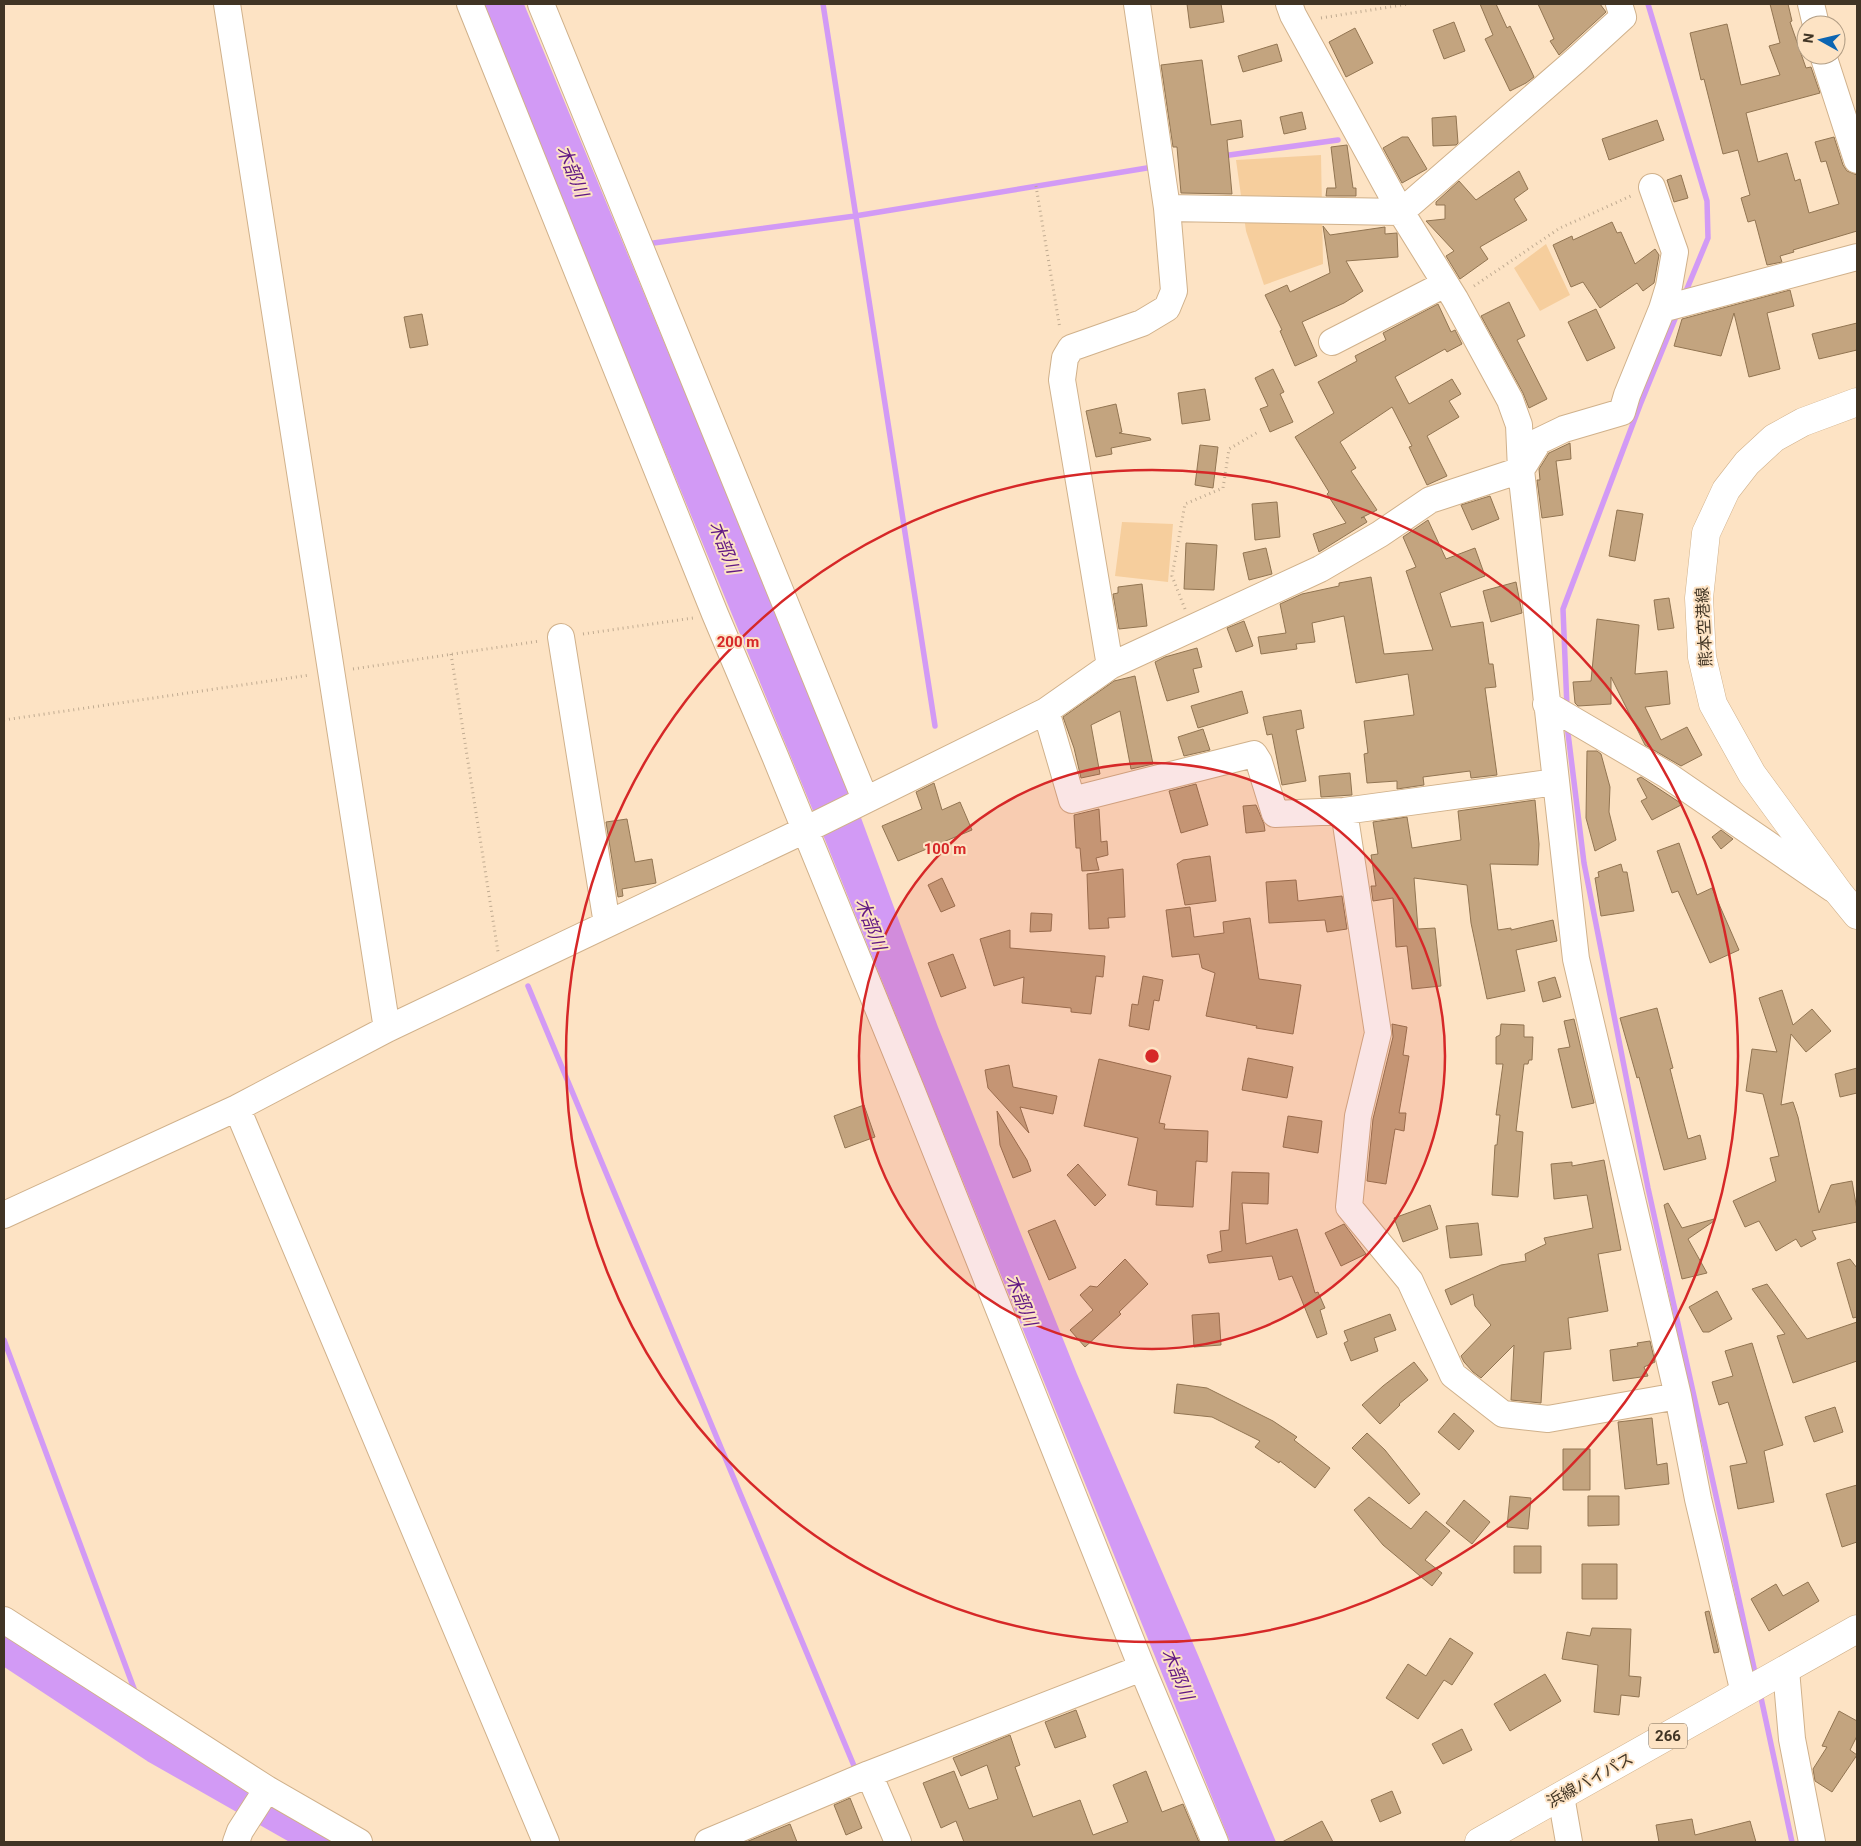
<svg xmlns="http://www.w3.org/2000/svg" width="1861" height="1846" viewBox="0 0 1861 1846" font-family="Roboto,'Noto Sans JP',sans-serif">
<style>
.green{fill:#f6ce9d}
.water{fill:#d29af5}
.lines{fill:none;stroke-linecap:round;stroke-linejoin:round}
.stream{stroke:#d29af5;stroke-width:5.5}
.river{stroke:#d29af5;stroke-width:35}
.building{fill:#c3a47f;stroke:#927552}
.minor-casing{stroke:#d0b18b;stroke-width:28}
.major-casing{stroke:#d0b18b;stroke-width:29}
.highway-casing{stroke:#d0b18b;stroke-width:29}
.path{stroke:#c0ab91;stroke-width:3;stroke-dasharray:1 4;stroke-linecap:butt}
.minor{stroke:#fff;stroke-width:26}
.major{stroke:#fff;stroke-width:28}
.highway{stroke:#fff;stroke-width:28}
.ring{fill:none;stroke:#d62828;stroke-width:2.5}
.labels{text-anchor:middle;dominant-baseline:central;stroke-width:4;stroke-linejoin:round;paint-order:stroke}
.shield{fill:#fde3c4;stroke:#796854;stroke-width:1}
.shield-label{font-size:15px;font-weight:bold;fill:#403424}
.street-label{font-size:16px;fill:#403424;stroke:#fde3c4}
.water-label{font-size:18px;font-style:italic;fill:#621984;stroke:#fde3c4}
.centre{fill:#d62828;stroke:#fde3c4;stroke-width:2.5}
.ring-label{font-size:15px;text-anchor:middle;font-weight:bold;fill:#d62828;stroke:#fde3c4;stroke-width:4;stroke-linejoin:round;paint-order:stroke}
</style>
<rect width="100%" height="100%" fill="#fde3c4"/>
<!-- green -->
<path class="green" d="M1321 155 1323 264 1264 285 1246 231 1236 160Z
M1546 244 1570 295 1540 311 1514 268Z
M1122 522 1173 524 1168 582 1115 576Z"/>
<!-- water -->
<path class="water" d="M480 4H524L860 815 938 1027 1077 1374 1198 1655 1276 1842H1230L823 835Z"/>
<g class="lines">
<!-- stream -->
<path class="stream" d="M823 4 935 726
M1648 4 1707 201 1708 238 1684 296
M1222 156 1338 140
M646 244 855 216 1153 167
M1567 708 1563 609 1640 405 1677 314
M1567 725 1584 863 1648 1188 1756 1677
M528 986 857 1773
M4 1340 136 1694
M1760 1693 1792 1842
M147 1723 156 1746"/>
<!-- river -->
<path class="river" d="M4 1646 156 1746 325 1842"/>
</g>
<!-- building -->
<path class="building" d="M1187 4H1221L1224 22 1190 28Z
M1480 4H1496L1507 28 1510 26 1534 77 1526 83 1510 91 1485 39 1493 35Z
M1538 4H1600L1606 12 1559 55 1550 41 1554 39Z
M1770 4H1788L1792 21 1790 22 1806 68 1811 67 1820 93 1746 113 1758 162 1787 153 1795 181 1800 179 1809 213 1839 204 1826 161 1821 162 1815 142 1834 137 1843 165 1847 171 1857 175V231L1793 250 1794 252 1780 256 1782 262 1767 265 1755 220 1748 222 1741 198 1750 195 1738 150 1723 154 1704 79 1701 80 1690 33 1727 24 1741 85 1780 75 1769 46 1780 43Z
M1454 22 1465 51 1444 59 1433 30Z
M1355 28 1373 63 1346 77 1329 42Z
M1277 44 1282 61 1243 72 1238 56Z
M1202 60 1211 125 1241 120 1243 137 1227 140 1232 194 1181 193 1177 147H1173L1161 65Z
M1302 112 1306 129 1284 134 1280 117Z
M1456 116 1458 143 1456 145 1433 146 1432 118Z
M1657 120 1664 140 1609 160 1602 139Z
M1402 137H1408L1427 169 1402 183 1383 148Z
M1347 145 1353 188H1356V196H1326L1327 188H1336L1331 147Z
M1519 171 1528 189 1514 199 1527 220 1480 247 1488 259 1460 279 1446 256 1454 251 1426 221 1445 219V205H1436V202L1459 181 1476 200Z
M1681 175 1688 198 1674 202 1667 180Z
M1612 222 1617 233 1621 232 1635 264 1655 249 1659 255 1654 283 1643 291 1637 283 1600 308 1583 282 1571 287 1553 245 1572 236 1573 240Z
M1323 226 1330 235 1385 227V234L1397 233 1398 257 1346 261 1363 291 1344 303 1302 322 1317 356 1295 366 1280 331 1282 330 1265 295 1287 285 1290 292 1330 273Z
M1790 290 1794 306 1767 313 1780 369 1749 377 1734 313 1721 356 1674 346 1682 319Z
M1509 302 1525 336 1517 340 1547 399 1529 408 1523 393 1481 316Z
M1438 304 1451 332 1455 330 1462 344 1447 352 1445 349 1395 377 1409 404 1452 379 1461 394 1449 401 1459 417 1427 436 1447 476 1427 485 1409 447 1412 446 1392 407 1340 442 1356 468 1351 471 1377 510 1361 518 1364 517 1367 522 1319 552 1313 534 1346 523 1327 494 1329 492 1295 437 1334 413 1318 382 1357 361 1355 356 1386 340 1383 333Z
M1596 309 1615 348 1587 361 1568 322Z
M422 314 428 345 410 348 404 317Z
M1857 323V350L1819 359 1812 334Z
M1273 369 1284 392 1280 394 1293 422 1270 432 1260 409 1268 406 1255 378Z
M1205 389 1210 420 1182 424 1178 393Z
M1116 404 1122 432 1119 433 1150 438 1151 440 1111 448 1112 454 1096 457 1086 411Z
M1570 443 1571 459 1556 461 1563 515 1542 518 1537 480H1540L1539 469 1549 453Z
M1200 445 1218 447 1213 488 1195 485Z
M1490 496 1499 519 1472 530 1461 505Z
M1277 502 1280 537 1255 540 1252 504Z
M1617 510 1643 514 1635 561 1609 556Z
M1428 520 1446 559 1475 548 1485 576 1440 593 1451 627 1483 622 1489 664H1493L1496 687 1485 688 1497 775 1471 778 1470 771 1423 777 1424 785 1397 789V781L1367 783 1364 754 1368 753 1364 721 1414 715 1408 674 1356 683 1344 616 1312 623 1315 642 1296 644 1297 649 1261 654 1258 637 1286 633 1280 604 1302 594 1339 586V583L1371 577 1384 654 1433 650 1406 571 1416 567 1403 537Z
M1186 543 1217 545 1214 590 1184 589Z
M1266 548 1272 574 1249 580 1243 553Z
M1516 582 1522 613 1491 622 1483 591Z
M1142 584 1147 626 1119 629 1113 594 1118 593V587Z
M1669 598 1674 628 1658 630 1654 600Z
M1597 619 1639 625 1635 674 1667 671 1670 704 1645 707 1661 740 1687 727 1702 755 1681 766 1645 745 1611 677V704L1578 706 1575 703 1573 682 1591 681Z
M1244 621 1253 646 1236 652 1227 628Z
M1197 648 1202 667 1193 669 1199 692 1167 701 1155 662 1165 657Z
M1135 676 1153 764 1131 769 1120 711 1091 725 1100 774 1081 778 1074 748 1063 717 1114 681Z
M1242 691 1248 713 1198 728 1191 706Z
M1301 710 1304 728 1296 730 1306 781 1282 785 1272 734 1267 735 1263 717Z
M1203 729 1210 750 1184 756 1178 737Z
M1587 751H1597L1601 754 1610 787 1609 812 1616 840 1595 851 1586 818Z
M1350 773 1352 795 1321 797 1319 776Z
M1641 777 1679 802 1681 805 1652 820 1641 801 1647 798 1637 779Z
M934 783 942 810 960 802 972 830 898 861 882 826 922 809 916 792Z
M1196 784 1208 825 1181 833 1169 791Z
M1535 800 1539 844 1538 865 1490 864 1498 930 1511 928V930L1553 920 1557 941 1516 950 1525 991 1487 999 1471 923 1467 885 1414 878 1418 929 1435 928 1441 986 1412 989 1407 946 1396 947 1393 898 1373 901 1371 886H1376L1371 855 1378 854 1373 822 1407 817 1412 848 1461 840 1458 811Z
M1256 805 1264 824 1265 831 1246 833 1243 806Z
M1099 809 1101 842 1107 841 1108 855 1096 858 1099 870 1082 871 1080 848H1076L1074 815Z
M627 819 635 862 652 859 656 883 622 889 623 896 618 897 606 822Z
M1721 830 1733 839 1721 849 1712 837Z
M1679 843 1697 895 1712 888 1739 950 1710 963 1678 891 1672 893 1657 851Z
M1210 856 1216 901 1185 905 1177 864 1183 860Z
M1621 864 1623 872H1627L1634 911 1601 916 1595 878 1599 877 1598 872Z
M1123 869 1125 917 1108 918 1109 928 1089 929 1087 874Z
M942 878 955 906 941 912 928 885Z
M1296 880 1298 901 1342 896 1347 929 1327 932 1325 920 1269 923 1266 882Z
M1190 907 1194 937 1224 933 1223 922 1250 918 1259 979 1301 985 1293 1034 1256 1028 1257 1026 1206 1016 1215 973 1202 968 1199 954 1172 957 1166 910Z
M1031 913 1052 914 1051 931 1030 932Z
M1010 930V948L1105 956 1103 977 1096 976 1091 1014 1071 1012V1008L1022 1003 1024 977 994 986 980 939Z
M953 954 966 988 941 997 928 963Z
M1143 976 1163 980 1159 1001 1154 1000 1149 1030 1129 1026 1132 1004 1138 1005Z
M1555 977 1561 997 1543 1002 1538 982Z
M1782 990 1793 1025 1812 1009 1831 1031 1806 1052 1791 1034 1781 1105 1793 1102 1798 1117 1819 1213 1831 1185 1852 1181 1857 1210V1222L1812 1231 1816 1239 1801 1247 1796 1239 1776 1251 1759 1221 1745 1227 1733 1201 1776 1181 1770 1158 1779 1156 1763 1094 1746 1091 1752 1049 1777 1052 1759 998Z
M1657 1008 1673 1068 1670 1069 1688 1139 1700 1135 1706 1159 1664 1170 1639 1077 1637 1078 1620 1018Z
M1574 1019 1594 1103 1572 1108 1558 1049 1570 1047 1564 1021Z
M1392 1024 1407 1027 1403 1055 1409 1056 1399 1113H1406L1404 1131 1395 1129 1386 1184 1367 1181 1373 1119 1393 1037Z
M1501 1024 1524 1025V1037H1533L1532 1060H1529L1528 1064H1524L1516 1131 1523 1132 1518 1197 1492 1195 1495 1145H1497L1500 1115H1496L1503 1064H1496V1037L1500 1035Z
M1248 1058 1293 1067 1287 1098 1242 1090Z
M1099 1059 1171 1076 1159 1123 1165 1124 1164 1129 1208 1131 1207 1162 1196 1161 1193 1207 1156 1205 1157 1191 1128 1185 1138 1138 1084 1126Z
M1009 1065 1013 1087 1057 1096 1053 1114 1020 1107 1029 1133 988 1088 985 1070Z
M1857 1068V1093L1840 1097 1835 1074Z
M864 1105 875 1137 845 1148 834 1116Z
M997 1111 1027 1160 1031 1171 1013 1178 1000 1145Z
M1288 1116 1322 1121 1318 1153 1283 1147Z
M1604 1160 1621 1250 1598 1254 1608 1311 1568 1318 1571 1349 1544 1352 1541 1403 1511 1400 1514 1345 1481 1378 1473 1372 1464 1362 1461 1356 1491 1325 1475 1306 1473 1294 1451 1305 1445 1290 1501 1265 1526 1261 1525 1254 1546 1244 1544 1238 1593 1228 1587 1195 1554 1199 1551 1164 1572 1162V1166Z
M1078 1164 1106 1195 1095 1206 1067 1175Z
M1232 1172 1269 1173 1268 1204 1242 1203 1246 1244 1297 1229 1315 1293 1318 1292 1325 1308 1320 1310 1327 1334 1317 1338 1292 1276 1279 1280 1272 1256 1209 1263 1207 1255 1222 1251 1220 1231 1229 1230Z
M1668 1203 1682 1228 1714 1219V1221L1688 1239 1707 1273 1682 1279 1664 1205Z
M1430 1205 1438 1229 1403 1242 1394 1218Z
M1055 1220 1076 1268 1049 1280 1028 1231Z
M1478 1223 1482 1255 1450 1258 1446 1226Z
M1344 1224 1366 1254 1341 1266 1325 1233Z
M1125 1259 1148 1284 1119 1312 1121 1314 1085 1347 1070 1330 1093 1310 1080 1295 1090 1286 1097 1287Z
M1850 1259 1857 1268V1317L1853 1318 1837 1263Z
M1767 1284 1807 1339 1857 1322V1361L1793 1383 1777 1336 1785 1334 1752 1289Z
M1717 1291 1732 1319 1709 1332H1703L1689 1307Z
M1219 1313 1221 1345 1194 1347 1192 1315Z
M1390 1314 1396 1330 1374 1338 1378 1351 1351 1361 1344 1343 1348 1341 1344 1331Z
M1650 1341 1655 1362 1644 1367 1648 1376 1613 1381 1610 1350 1638 1346 1637 1343Z
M1752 1343 1783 1445 1764 1451 1774 1502 1738 1509 1730 1466 1747 1463 1728 1402 1719 1405 1712 1382 1733 1376 1725 1351Z
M1414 1362 1428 1380 1399 1404 1400 1405 1380 1424 1362 1405 1383 1386Z
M1177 1384 1207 1388 1273 1421 1297 1437 1294 1440 1330 1468 1315 1488 1280 1461 1279 1463 1255 1447 1260 1441 1212 1417 1174 1413Z
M1835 1407 1843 1432 1814 1442 1805 1417Z
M1454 1413 1474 1431 1459 1450 1438 1432Z
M1652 1418 1657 1465 1667 1463 1669 1484 1625 1489 1618 1422Z
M1367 1433 1385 1450 1420 1494 1409 1504 1352 1448Z
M1563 1449H1590V1490H1563Z
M1857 1485V1542L1842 1547 1826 1494Z
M1510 1496 1531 1498 1528 1529 1507 1527Z
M1588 1496H1619V1525L1588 1526Z
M1369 1497 1411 1529 1426 1511 1450 1531 1425 1560 1442 1573 1432 1586 1383 1545 1354 1510Z
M1464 1500 1490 1522 1472 1544 1446 1523Z
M1514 1546H1541V1573H1514Z
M1582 1564H1617V1599H1582Z
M1808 1582 1819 1601 1769 1631 1751 1599 1776 1584 1783 1596Z
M1709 1611 1719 1652 1714 1653 1705 1612Z
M1592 1628 1631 1629 1629 1676 1641 1677 1639 1697 1621 1695 1619 1715 1594 1712 1598 1665 1562 1659 1567 1632 1590 1636Z
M1450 1638 1473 1653 1452 1685 1444 1680 1418 1719 1386 1698 1408 1664 1426 1676Z
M1545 1674 1561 1701 1510 1731 1494 1704Z
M1076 1710 1086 1737 1055 1748 1045 1722Z
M1839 1711 1857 1721V1736L1850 1750 1857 1755 1832 1792 1815 1781 1813 1769 1827 1747 1822 1746Z
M1462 1729 1472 1750 1443 1764 1432 1744Z
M1010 1735 1020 1765 1015 1767 1033 1817 1080 1800 1093 1835 1128 1822 1113 1785 1146 1771 1162 1812 1183 1804 1199 1842H964L956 1821 941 1828 923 1783 954 1771 969 1809 998 1799 987 1765 961 1776 953 1758Z
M1392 1791 1401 1813 1380 1822 1371 1800Z
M850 1798 862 1828 846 1835 834 1805Z
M1692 1819 1695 1835 1750 1821 1756 1842H1659L1656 1825Z
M1322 1821 1333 1842H1282Z
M790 1824 797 1842H746Z"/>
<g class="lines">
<!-- minor casing -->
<g class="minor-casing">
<path id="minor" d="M227 4 387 1029
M470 4 715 614 775 756 911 1089 1142 1668 1215 1842
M541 4 865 799
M1289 4 1293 15 1401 212 1455 299 1510 400 1519 425 1521 470 1576 959 1678 1396 1698 1499 1744 1693
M1811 4 1816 25
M1823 55 1857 160
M1652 187 1675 252 1669 286 1662 309
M1167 208 1401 212 1576 60 1623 17 1619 4
M1332 342 1445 284
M561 637 607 924
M1110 666 1062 380 1065 358 1071 348 1142 323 1167 308 1174 291 1167 208 1137 4
M1546 704 1667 775 1833 889
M1046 711 1072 800 1254 754 1259 762 1275 814 1344 811 1556 782
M1344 811 1378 1033 1358 1116 1349 1207 1410 1281 1453 1375 1503 1414 1548 1419 1678 1396
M237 1108 546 1842
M4 1215 237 1108 387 1029 805 830 1046 711 1110 666 1320 569 1380 534 1430 500 1521 470 1539 441 1564 429 1622 412 1627 395 1662 309 1857 257
M4 1620 267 1789 359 1842
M1786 1670 1792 1739 1812 1842
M869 1774 898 1842
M1561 1796 1569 1842
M236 1842 240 1831 267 1789
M708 1842 869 1774 1142 1668"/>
</g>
<!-- major casing -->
<g class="major-casing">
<path id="major" d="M1857 402 1803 422 1774 438 1747 463 1726 490 1706 533 1699 598 1702 657 1713 704 1752 774 1839 893 1857 915"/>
</g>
<!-- highway casing -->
<g class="highway-casing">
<path id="highway" d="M1479 1842 1857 1629"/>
</g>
<!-- path -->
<path class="path" d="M1321 18 1408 4
M1036 186 1060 329
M1474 286 1560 228 1633 195
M1185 609 1172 576 1185 504 1223 488 1229 449 1258 432
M583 634 693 618
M451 654 498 952
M353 669 540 641
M4 720 310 675"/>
<!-- minor -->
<use href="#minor" class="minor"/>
<!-- major -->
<use href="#major" class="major"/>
<!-- highway -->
<use href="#highway" class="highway"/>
</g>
<!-- distance rings -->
<circle cx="1152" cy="1056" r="293" fill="#d62828" fill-opacity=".12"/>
<g class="ring">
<circle cx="1152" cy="1056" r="293"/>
<circle cx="1152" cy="1056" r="586"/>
</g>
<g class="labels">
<!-- shield labels -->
<rect class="shield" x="1649" y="1723.5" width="38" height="25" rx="4"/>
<g class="shield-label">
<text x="1668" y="1736">266</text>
</g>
<!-- street labels -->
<g class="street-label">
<text transform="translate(1704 627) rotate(-93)">熊本空港線</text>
<text transform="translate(1590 1780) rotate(-29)">浜線バイパス</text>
</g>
<!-- water labels -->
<g class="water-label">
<text transform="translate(573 171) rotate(68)">木部川</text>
<text transform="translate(725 547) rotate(69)">木部川</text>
<text transform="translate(871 924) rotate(69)">木部川</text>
<text transform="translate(1022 1300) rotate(68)">木部川</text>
<text transform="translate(1178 1674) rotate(67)">木部川</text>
</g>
</g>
<circle cx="1152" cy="1056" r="8" class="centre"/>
<g class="ring-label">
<text x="738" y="647">200 m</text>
<text x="945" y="854">100 m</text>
</g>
<!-- border -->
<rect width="1861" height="1846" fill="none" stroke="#403424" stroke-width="10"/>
<!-- north arrow -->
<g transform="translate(1821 40) rotate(278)"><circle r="24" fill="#fde3c4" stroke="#b19d84"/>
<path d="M0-4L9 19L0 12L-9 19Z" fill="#0c65b2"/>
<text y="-8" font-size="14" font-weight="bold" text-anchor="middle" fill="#403424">N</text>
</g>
</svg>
